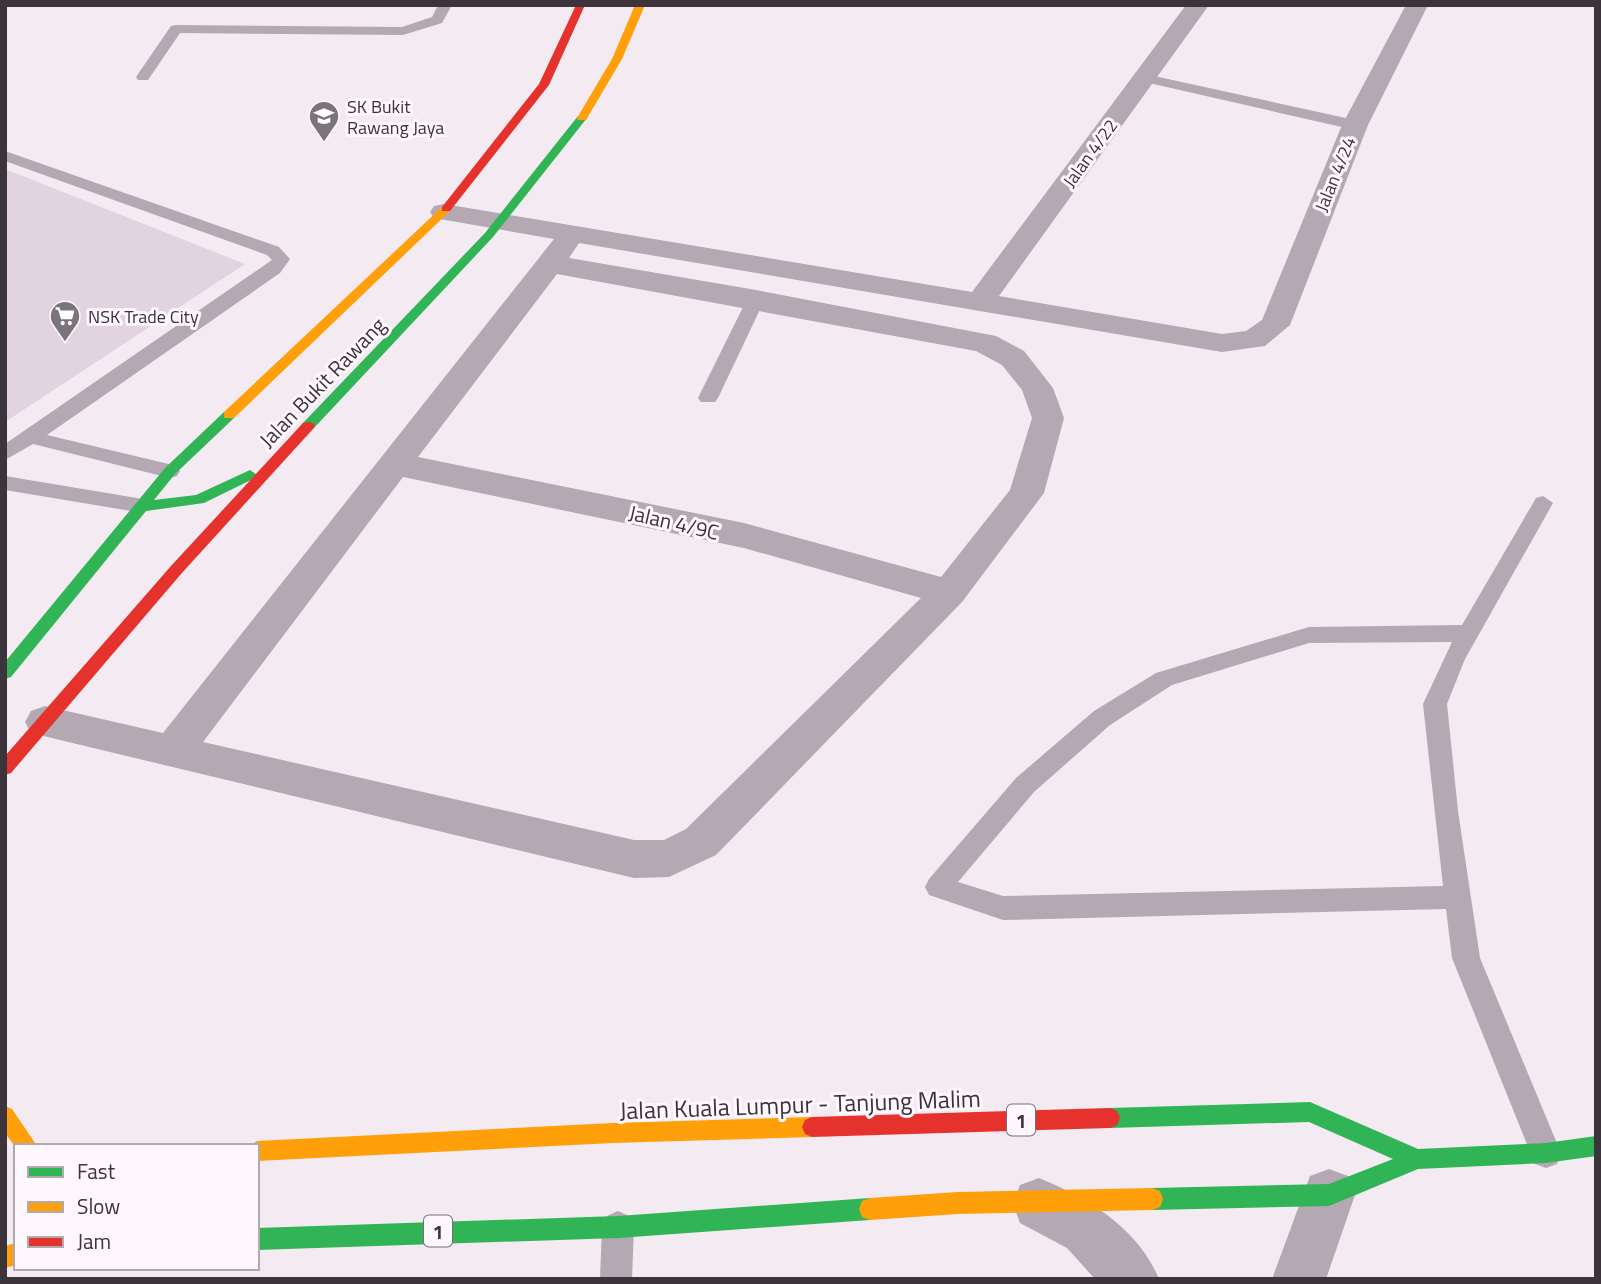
<svg xmlns="http://www.w3.org/2000/svg" width="1601" height="1284" viewBox="0 0 1601 1284" font-family="'Titillium Web',sans-serif">
<style>
.building{fill:#e1d3e0}
.lines{fill:none;stroke-linecap:round;stroke-linejoin:round}
.lane{fill:#b4a8b3;fill-rule:evenodd}
.street{fill:#b4a8b3;fill-rule:evenodd}
.fast{fill:#30b455;fill-rule:evenodd}
.slow{fill:#ff9f0a;fill-rule:evenodd}
.jam{fill:#e5322d;fill-rule:evenodd}
.labels{text-anchor:middle;dominant-baseline:central;stroke-width:6;stroke-linejoin:round;paint-order:stroke}
.far-poi-label{font-size:18px;fill:#3b353b;stroke:#fef7fd;text-anchor:start}
.far-street-label{font-size:18px;fill:#3b353b;stroke:#fef7fd}
.shield{fill:#fef7fd;stroke:#766f75;stroke-width:2}
.shield-label{font-size:19px;font-weight:bold;fill:#3b353b}
.street-label{font-size:21px;fill:#3b353b;stroke:#fef7fd}
.near-street-label{font-size:24px;fill:#3b353b;stroke:#fef7fd}
</style>
<rect width="100%" height="100%" fill="#f4eaf2"/>
<!-- building -->
<path class="building" d="M5 169 245 264 5 422Z"/>
<g class="lines">
<!-- lane -->
<path class="lane" d="M438 5H452L442 23 403 35 180 33 148 80H138L136 77 171 26 176 25 402 27 432 17Z
M1145 74 1355 120 1363 125 1355 130 1140 81V75Z
M5 151 279 247 290 259 280 273 47 435 177 466 180 471 177 476 170 478 33 444 5 460V444L272 260 267 255 5 161Z
M756 294 765 299 718 398 715 402H701L698 398 747 299Z
M5 476 143 499 153 506 143 513 5 490Z
M1543 496 1553 503 1465 659 1447 704 1458 811 1480 958 1561 1153 1557 1164 1546 1168 1535 1164 1452 958 1446 909 1003 920 929 895 925 887 929 879 1016 778 1094 711 1156 673 1309 627 1462 625 1536 498ZM1452 642 1423 704 1443 886 1003 896 958 882 1034 792 1110 725 1172 685 1309 643Z
M618 1211 629 1216 634 1227 632 1279H600L602 1227 607 1216Z"/>
<!-- street -->
<path class="street" d="M1186 5H1209L999 296 1222 334 1246 331 1262 320 1342 125 1406 5H1428L1368 125 1290 325 1265 346 1222 352 579 243 569 258 756 290 996 336 1024 351 1053 388 1064 418 1044 493 962 602 716 855 669 877 634 878 31 733 25 722 31 711 45 706 163 733 554 239 434 218 430 212 434 206 444 204 972 292ZM557 274 976 351 1002 365 1022 390 1032 418 1010 490 941 577 744 523 418 457ZM403 477 744 548 921 598 686 829 664 840H634L203 742Z
M1329 1169 1348 1176 1355 1195 1326 1279H1272L1310 1176Z
M1039 1178C1088 1198 1138 1228 1159 1279H1095L1067 1248 1020 1223 1013 1204 1020 1185Z"/>
<!-- fast -->
<path class="fast" d="M578 116 587 118 493 237 313 429H303L301 426 303 423 485 233Z
M229 411 234 412V418L175 474 154 500 196 495 250 470 257 475 255 478 204 503 146 511 11 677 5 679V662L165 468 224 412Z
M1310 1102 1418 1149 1546 1143 1596 1136V1156L1546 1163 1418 1169 1329 1206 1152 1210 1144 1207 1141 1199 1144 1191 1152 1188 1329 1184 1393 1159 1309 1122 1110 1128 1103 1125 1100 1118 1103 1111 1110 1108Z
M870 1198 878 1201 881 1209 878 1217 870 1220 618 1238 257 1250V1228L618 1216Z"/>
<!-- slow -->
<path class="slow" d="M635 5H645L622 59 586 120H578L577 118 612 59Z
M446 206 450 207V211L234 418H224V412L442 207Z
M5 1106 12 1109 37 1146H16V1148L5 1133Z
M812 1117 819 1120 822 1127 819 1134 812 1137 613 1143 257 1161V1146H249L257 1141 613 1123Z
M1152 1188 1160 1191 1163 1199 1160 1207 1152 1210 958 1214 870 1220 862 1217 859 1209 862 1201 870 1198 958 1192Z
M16 1243V1265L5 1268V1246Z"/>
<!-- jam -->
<path class="jam" d="M576 5H585L549 85 450 211H442V207L539 84Z
M308 422 313 423 315 426 313 429 181 574 11 773 5 775V756L171 566 303 423Z
M1110 1108 1117 1111 1120 1118 1117 1125 1110 1128 812 1137 805 1134 802 1127 805 1120 812 1117Z"/>
</g>
<!-- icons -->
<defs>
<g id="school-pin" transform="scale(1.575)"><path d="M0 17L-7.5 6A9.5 9.5 0 1 1 7.5 6Z" fill="#7c747b" stroke="#fef7fd"/><path d="M0-5L7-2L0 1L-7-2ZM-4 1L0 2.5L4 1V4Q0 6-4 4Z" fill="#fff"/></g>
<g id="supermarket-pin" transform="scale(1.575)"><path d="M0 17L-7.5 6A9.5 9.5 0 1 1 7.5 6Z" fill="#7c747b" stroke="#fef7fd"/><path d="M-6-5.5h2.5l.6 2H6L4.5 2H-2.5L-4.4-4H-6ZM-1.5 3.2a1.3 1.3 0 1 0 .1 0ZM3 3.2a1.3 1.3 0 1 0 .1 0Z" fill="#fff"/></g>
</defs>
<g fill-rule="evenodd">
<use href="#school-pin" x="324" y="116"/>
<use href="#supermarket-pin" x="65" y="316"/>
</g>
<g class="labels">
<!-- far-poi labels -->
<g class="far-poi-label">
<text x="347" y="106">SK Bukit<tspan x="347" dy="21">Rawang Jaya</tspan></text>
<text x="88" y="316">NSK Trade City</text>
</g>
<!-- far-street labels -->
<g class="far-street-label">
<text transform="translate(1090 153) rotate(-54)">Jalan 4/22</text>
<text transform="translate(1335 174) rotate(-68)">Jalan 4/24</text>
</g>
<!-- shield labels -->
<g class="shield">
<rect x="1007" y="1104.5" width="28" height="31" rx="5"/>
<rect x="424" y="1215.5" width="28" height="31" rx="5"/>
</g>
<g class="shield-label">
<text x="1021" y="1120">1</text>
<text x="438" y="1231">1</text>
</g>
<!-- street labels -->
<g class="street-label">
<text transform="translate(322 382) rotate(-46)">Jalan Bukit Rawang</text>
<text transform="translate(674 522) rotate(13)">Jalan 4/9C</text>
</g>
<!-- near-street labels -->
<g class="near-street-label">
<text transform="translate(800 1104) rotate(-2)">Jalan Kuala Lumpur - Tanjung Malim</text>
</g>
</g>
<!-- border -->
<rect width="1601" height="1284" fill="none" stroke="#3b353b" stroke-width="14"/>
<!-- legend -->
<rect x="14" y="1144" width="245" height="126" fill="#fef7fd" stroke="#b0a9af" stroke-width="2"/>
<rect x="28" y="1167" width="35" height="10" fill="#30b455" stroke="#b0a9af" stroke-width="2"/>
<text x="77" y="1179" font-size="21" fill="#3b353b">Fast</text>
<rect x="28" y="1202" width="35" height="10" fill="#ff9f0a" stroke="#b0a9af" stroke-width="2"/>
<text x="77" y="1214" font-size="21" fill="#3b353b">Slow</text>
<rect x="28" y="1237" width="35" height="10" fill="#e5322d" stroke="#b0a9af" stroke-width="2"/>
<text x="77" y="1249" font-size="21" fill="#3b353b">Jam</text>
</svg>
